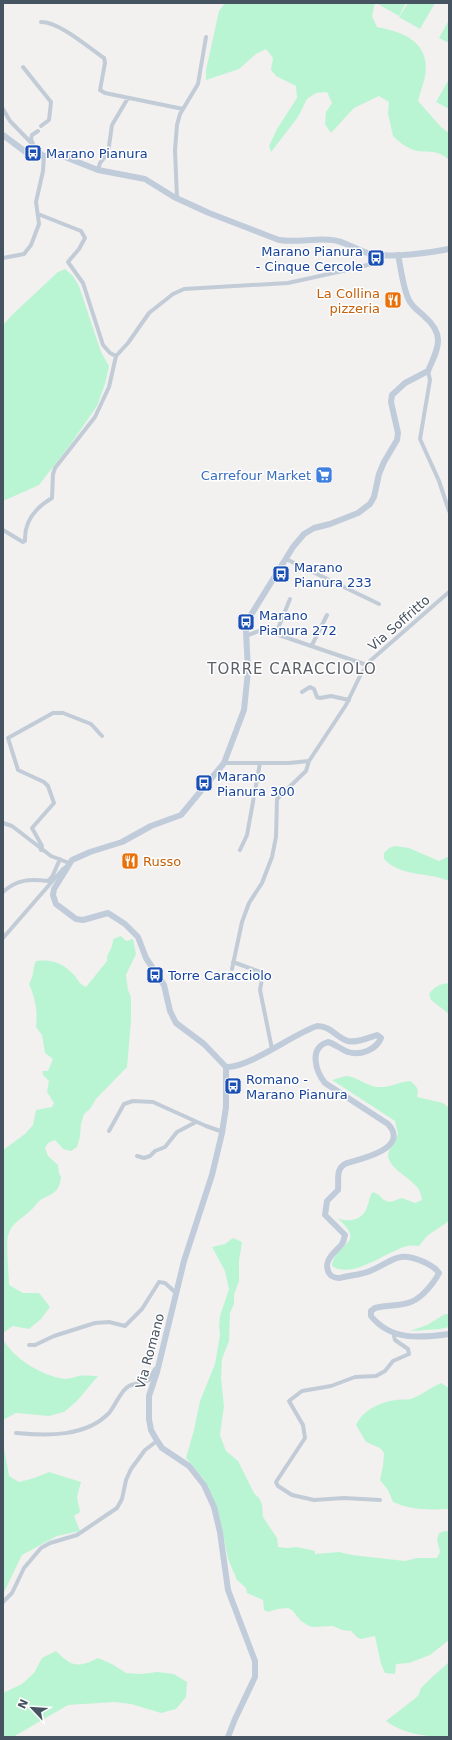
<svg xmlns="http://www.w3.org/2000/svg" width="452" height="1740" viewBox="0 0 452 1740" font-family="'DejaVu Sans',sans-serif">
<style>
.green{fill:#baf5d3}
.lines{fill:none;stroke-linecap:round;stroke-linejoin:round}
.street{stroke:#c2ccd7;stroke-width:4}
.secondary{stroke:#c1ccdb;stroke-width:6}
.labels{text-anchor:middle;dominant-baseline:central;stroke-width:3;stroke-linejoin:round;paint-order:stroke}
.transit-label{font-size:13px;fill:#164399;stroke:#fff;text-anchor:start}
.food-label{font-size:13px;fill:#c56008;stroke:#fff;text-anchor:end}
.shop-label{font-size:13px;fill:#366cbe;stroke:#fff;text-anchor:end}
.street-label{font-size:13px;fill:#465360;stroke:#fff}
.quarter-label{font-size:15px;letter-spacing:1px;fill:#5c6066;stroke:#fff}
</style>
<rect width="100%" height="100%" fill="#f3f0f0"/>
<!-- green -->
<path class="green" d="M225 3H375L372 16 377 27C405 32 431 43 425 77 423 85 420 93 418 101L441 127 449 133V160C436 147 426 155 411 149 404 146 398 141 393 136L388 114 389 102 379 96 354 108 331 133 325 124 326 112 332 103 327 92 316 93 307 99 298 117 271 152 269 146 277 129 297 98 296 86 276 76 271 70 273 58 266 49 256 54 239 69 206 80V70L219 11Z
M379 3H406L399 16 378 4Z
M408 3H435L420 29 399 17Z
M449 20V43L439 38Z
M449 79V109L436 102Z
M65 269 73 276 79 286 101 352 109 366 105 384 97 406 70 445 39 485 3 501V325L12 315 58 272Z
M395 846 409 848 439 861 449 856V881C429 872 400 877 384 859V853L389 848Z
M121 936 126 941 133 939 136 954 126 975 128 990 131 997V1021L127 1067 96 1099 90 1109 84 1114 81 1124 80 1137 77 1147 71 1151 63 1149 55 1140 48 1143 45 1148 48 1156 58 1165 59 1173 61 1177C59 1196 49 1193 38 1202 35 1205 33 1209 30 1211 22 1219 13 1222 9 1233 5 1240 9 1274 9 1285L23 1293H39L50 1307 41 1319 29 1329 13 1326 3 1333V1150L25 1134 33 1125 36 1110 52 1107 54 1103 47 1092 49 1081 43 1075 42 1071H48L53 1059 45 1053 42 1035 36 1027C38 1013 35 997 29 984 35 973 32 969 36 961 53 959 63 963 75 976 78 981 81 985 86 987L107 961C106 953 113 950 113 939Z
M449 983V1014L431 1000 429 994C435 986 440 984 449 983Z
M346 1076C357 1077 366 1085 376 1087 391 1088 398 1082 410 1081 417 1086 419 1089 417 1097L443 1103 449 1108V1221L427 1236 419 1246C415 1246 411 1245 407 1246 387 1251 353 1280 332 1266 334 1242 369 1245 337 1218 349 1223 363 1220 367 1207 370 1201 368 1198 373 1192L379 1195 384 1200 390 1202 402 1198 415 1203 422 1200C421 1195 420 1190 416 1186 409 1177 383 1165 389 1151 391 1145 396 1140 398 1134L395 1121 332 1080Z
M233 1238 242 1242 239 1261V1281L234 1295V1304L230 1313 229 1341 222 1359 221 1378 224 1406 220 1435 226 1451 238 1461 254 1493 259 1498 262 1504 263 1517 277 1538 278 1547 287 1548 297 1547 315 1551V1554L339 1552 352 1555 405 1561 417 1558H437L440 1552 437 1540 439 1533 445 1531H449V1640L430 1655 409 1663 396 1664 395 1674 385 1673 381 1664 375 1636 361 1639 358 1638 351 1631 342 1630 333 1626 313 1627 309 1626 301 1621 292 1610 288 1608 277 1609 268 1612 264 1610 263 1600 247 1593 246 1588 237 1580 228 1559 222 1528 204 1480 186 1458 194 1430 200 1401 215 1364 220 1335 219 1326 220 1316 229 1289 225 1271 212 1247 225 1244Z
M445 1314H449V1327L440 1329 410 1331 427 1325Z
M3 1339C14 1359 41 1375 64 1379 69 1379 74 1377 79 1376 85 1375 92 1376 98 1376L77 1401 64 1412 49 1416 16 1413 3 1420Z
M441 1383 449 1388V1509C429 1510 411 1510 393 1502L388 1490 380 1480 383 1466 384 1453 380 1448 366 1442 356 1425C363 1410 380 1402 396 1400 401 1399 407 1400 411 1399 422 1395 431 1387 441 1383Z
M3 1442 9 1476 19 1482 34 1478 49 1472 81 1482 77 1497 80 1512 74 1516 80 1531 57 1536 22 1555 3 1594Z
M56 1651C72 1667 78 1668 98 1658L112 1664 126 1673 142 1674 157 1672 174 1674 187 1682 186 1697 176 1709 161 1713 131 1704 115 1702 68 1705 13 1737H3V1693L22 1684 34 1673 42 1658Z
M449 1662V1737C428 1737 403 1734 386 1721L418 1696 421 1688 431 1678Z"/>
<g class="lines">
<!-- street -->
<path class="street" d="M41 22C60 22 89 48 104 58L105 63 100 90 105 93 183 109
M23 67 51 102 49 120 41 126
M3 109 10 121 44 156 43 171 36 202 39 224 31 245 24 254 3 258
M33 144 31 139 32 135 38 131
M98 170 100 163 108 153 112 125 128 98
M177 198 175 150 177 125 180 114 198 84 206 37
M38 214 81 231 85 238 79 249 68 262 83 283 103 345 110 353 116 356
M428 371 430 380 420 439 439 481 449 511
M3 530 23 542 25 541C24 521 35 508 52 498L53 474 55 468 95 417 109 387 116 356 128 343 149 313 173 294 184 289 288 283 356 268 371 264 383 256
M286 559 379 604
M270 632 367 665
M246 636 261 630 277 631 290 599
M312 645 327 615
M302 692 310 687 314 689 317 697 320 698 331 696 349 700
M224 763H289L309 761 346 705 360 676 370 661 449 592
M3 823 12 826 51 856 69 863
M41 850 42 846 32 828 54 803 48 786 44 782 18 770 8 738 53 713H63L91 724 102 736
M240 850 247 835 260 763
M3 892C17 879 30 879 48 881L52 877 60 859
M3 938 63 869 67 866
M233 962 263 973 260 990 272 1049
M232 969 242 922 249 903 262 883 272 857 276 837 277 799 306 771 309 761
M109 1131 124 1104 133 1101 153 1102 206 1126 223 1132
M137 1156 144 1158 150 1156 155 1151 165 1147 177 1132 196 1122
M29 1345H35L54 1336 95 1323 109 1322 125 1326 142 1309 159 1282 165 1283 176 1293
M16 1433C47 1436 86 1437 109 1413 116 1405 120 1391 129 1386 135 1383 143 1383 149 1380L155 1369
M380 1500 344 1498 314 1500 292 1495 278 1486 276 1482 305 1438 303 1425 289 1401 302 1391 331 1386 355 1377 376 1376 385 1371 393 1361 409 1354 408 1349 395 1340 394 1336 396 1334
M3 1602 12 1593 24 1568 41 1548 50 1543 77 1535 117 1508 122 1499 126 1480 131 1469 145 1450 157 1441"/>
<!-- secondary -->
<path class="secondary" d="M3 135 27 153 36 157 50 155 65 157 98 170 145 179 174 197 209 213 279 240C297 243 314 238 332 240 346 241 358 252 372 254 392 258 429 253 449 249
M226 1067C247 1069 293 1034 317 1026 332 1026 336 1038 348 1041 357 1043 368 1038 377 1035L381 1038C376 1050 360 1056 348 1052 341 1050 336 1044 328 1042 308 1048 316 1072 325 1083L388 1124C410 1148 362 1159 347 1163 335 1168 339 1179 338 1190L327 1201 325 1215 345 1235C344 1238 344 1241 342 1244 336 1252 322 1260 329 1273 331 1277 335 1278 340 1278 349 1275 361 1275 370 1271 394 1261 396 1250 424 1262 430 1265 435 1267 439 1273 435 1281 430 1287 424 1293 408 1309 394 1303 375 1308L371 1311V1316C391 1341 420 1338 449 1334
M228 1737 235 1719 255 1677V1661L228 1590 220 1532 214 1507 204 1485 189 1466 162 1448 156 1439 151 1430 149 1419V1396L157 1372 184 1261 212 1175 222 1133 226 1107V1067L204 1044 176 1023 170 1011 164 985 146 958 138 937 125 924 108 913 83 920 76 919 56 904 53 895 54 889 72 860 90 852 122 842 151 826 181 815 224 763 244 710 248 671 246 631 249 618 293 547 304 534 314 528 330 524 358 513 370 504 374 497 379 474 384 462 397 440 398 433 391 402 392 395 405 383 428 371C438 348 446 335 424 316 419 311 412 307 409 300 403 289 401 268 398 255"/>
</g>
<!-- icons -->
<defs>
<g id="bus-square" transform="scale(0.9)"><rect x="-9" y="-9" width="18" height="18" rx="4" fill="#1a4fb4" stroke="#fff"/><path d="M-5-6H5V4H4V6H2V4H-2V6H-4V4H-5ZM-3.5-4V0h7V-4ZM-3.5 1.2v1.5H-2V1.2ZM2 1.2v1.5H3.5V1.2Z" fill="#fff"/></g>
<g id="restaurant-square" transform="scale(0.9)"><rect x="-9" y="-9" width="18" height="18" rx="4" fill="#e8710a" stroke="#fff"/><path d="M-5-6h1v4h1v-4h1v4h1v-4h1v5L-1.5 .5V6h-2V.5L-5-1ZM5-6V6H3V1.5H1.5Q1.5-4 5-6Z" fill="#fff"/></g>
<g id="supermarket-square" transform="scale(0.9)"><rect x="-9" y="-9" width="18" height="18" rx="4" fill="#3f7fe0" stroke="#fff"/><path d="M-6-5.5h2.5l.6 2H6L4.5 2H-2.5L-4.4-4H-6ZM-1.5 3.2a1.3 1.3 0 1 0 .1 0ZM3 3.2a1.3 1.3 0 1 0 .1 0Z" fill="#fff"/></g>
</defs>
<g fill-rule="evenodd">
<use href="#bus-square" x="33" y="153"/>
<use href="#bus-square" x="376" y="258"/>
<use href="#restaurant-square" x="393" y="300"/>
<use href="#supermarket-square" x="324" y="475"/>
<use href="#bus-square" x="281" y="574"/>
<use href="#bus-square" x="246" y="622"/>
<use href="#bus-square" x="204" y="783"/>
<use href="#restaurant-square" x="130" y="861"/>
<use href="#bus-square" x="155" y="975"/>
<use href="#bus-square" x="233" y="1086"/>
</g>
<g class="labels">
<!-- transit labels -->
<g class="transit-label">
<text x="46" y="153">Marano Pianura</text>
<text x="363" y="251" text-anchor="end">Marano Pianura<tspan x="363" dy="15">- Cinque Cercole</tspan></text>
<text x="294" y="567">Marano<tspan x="294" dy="15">Pianura 233</tspan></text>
<text x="259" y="615">Marano<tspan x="259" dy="15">Pianura 272</tspan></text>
<text x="217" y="776">Marano<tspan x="217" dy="15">Pianura 300</tspan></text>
<text x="168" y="975">Torre Caracciolo</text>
<text x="246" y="1079">Romano -<tspan x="246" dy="15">Marano Pianura</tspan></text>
</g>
<!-- food labels -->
<g class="food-label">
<text x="380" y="293">La Collina<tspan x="380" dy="15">pizzeria</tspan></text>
<text x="143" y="861" text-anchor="start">Russo</text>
</g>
<!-- shop labels -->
<g class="shop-label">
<text x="311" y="475">Carrefour Market</text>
</g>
<!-- street labels -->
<g class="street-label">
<text transform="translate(399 623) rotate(-41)">Via Soffritto</text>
<text transform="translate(150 1351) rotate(-75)">Via Romano</text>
</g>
<!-- quarter labels -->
<g class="quarter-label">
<text x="292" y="669">TORRE CARACCIOLO</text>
</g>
</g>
<!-- border -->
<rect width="452" height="1740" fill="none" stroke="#465360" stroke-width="8"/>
<!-- north arrow -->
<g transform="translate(32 1708) rotate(295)" stroke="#ffffff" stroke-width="3" paint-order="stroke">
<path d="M0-3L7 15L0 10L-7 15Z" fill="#465360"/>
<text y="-6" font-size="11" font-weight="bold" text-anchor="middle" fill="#465360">N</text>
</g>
</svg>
